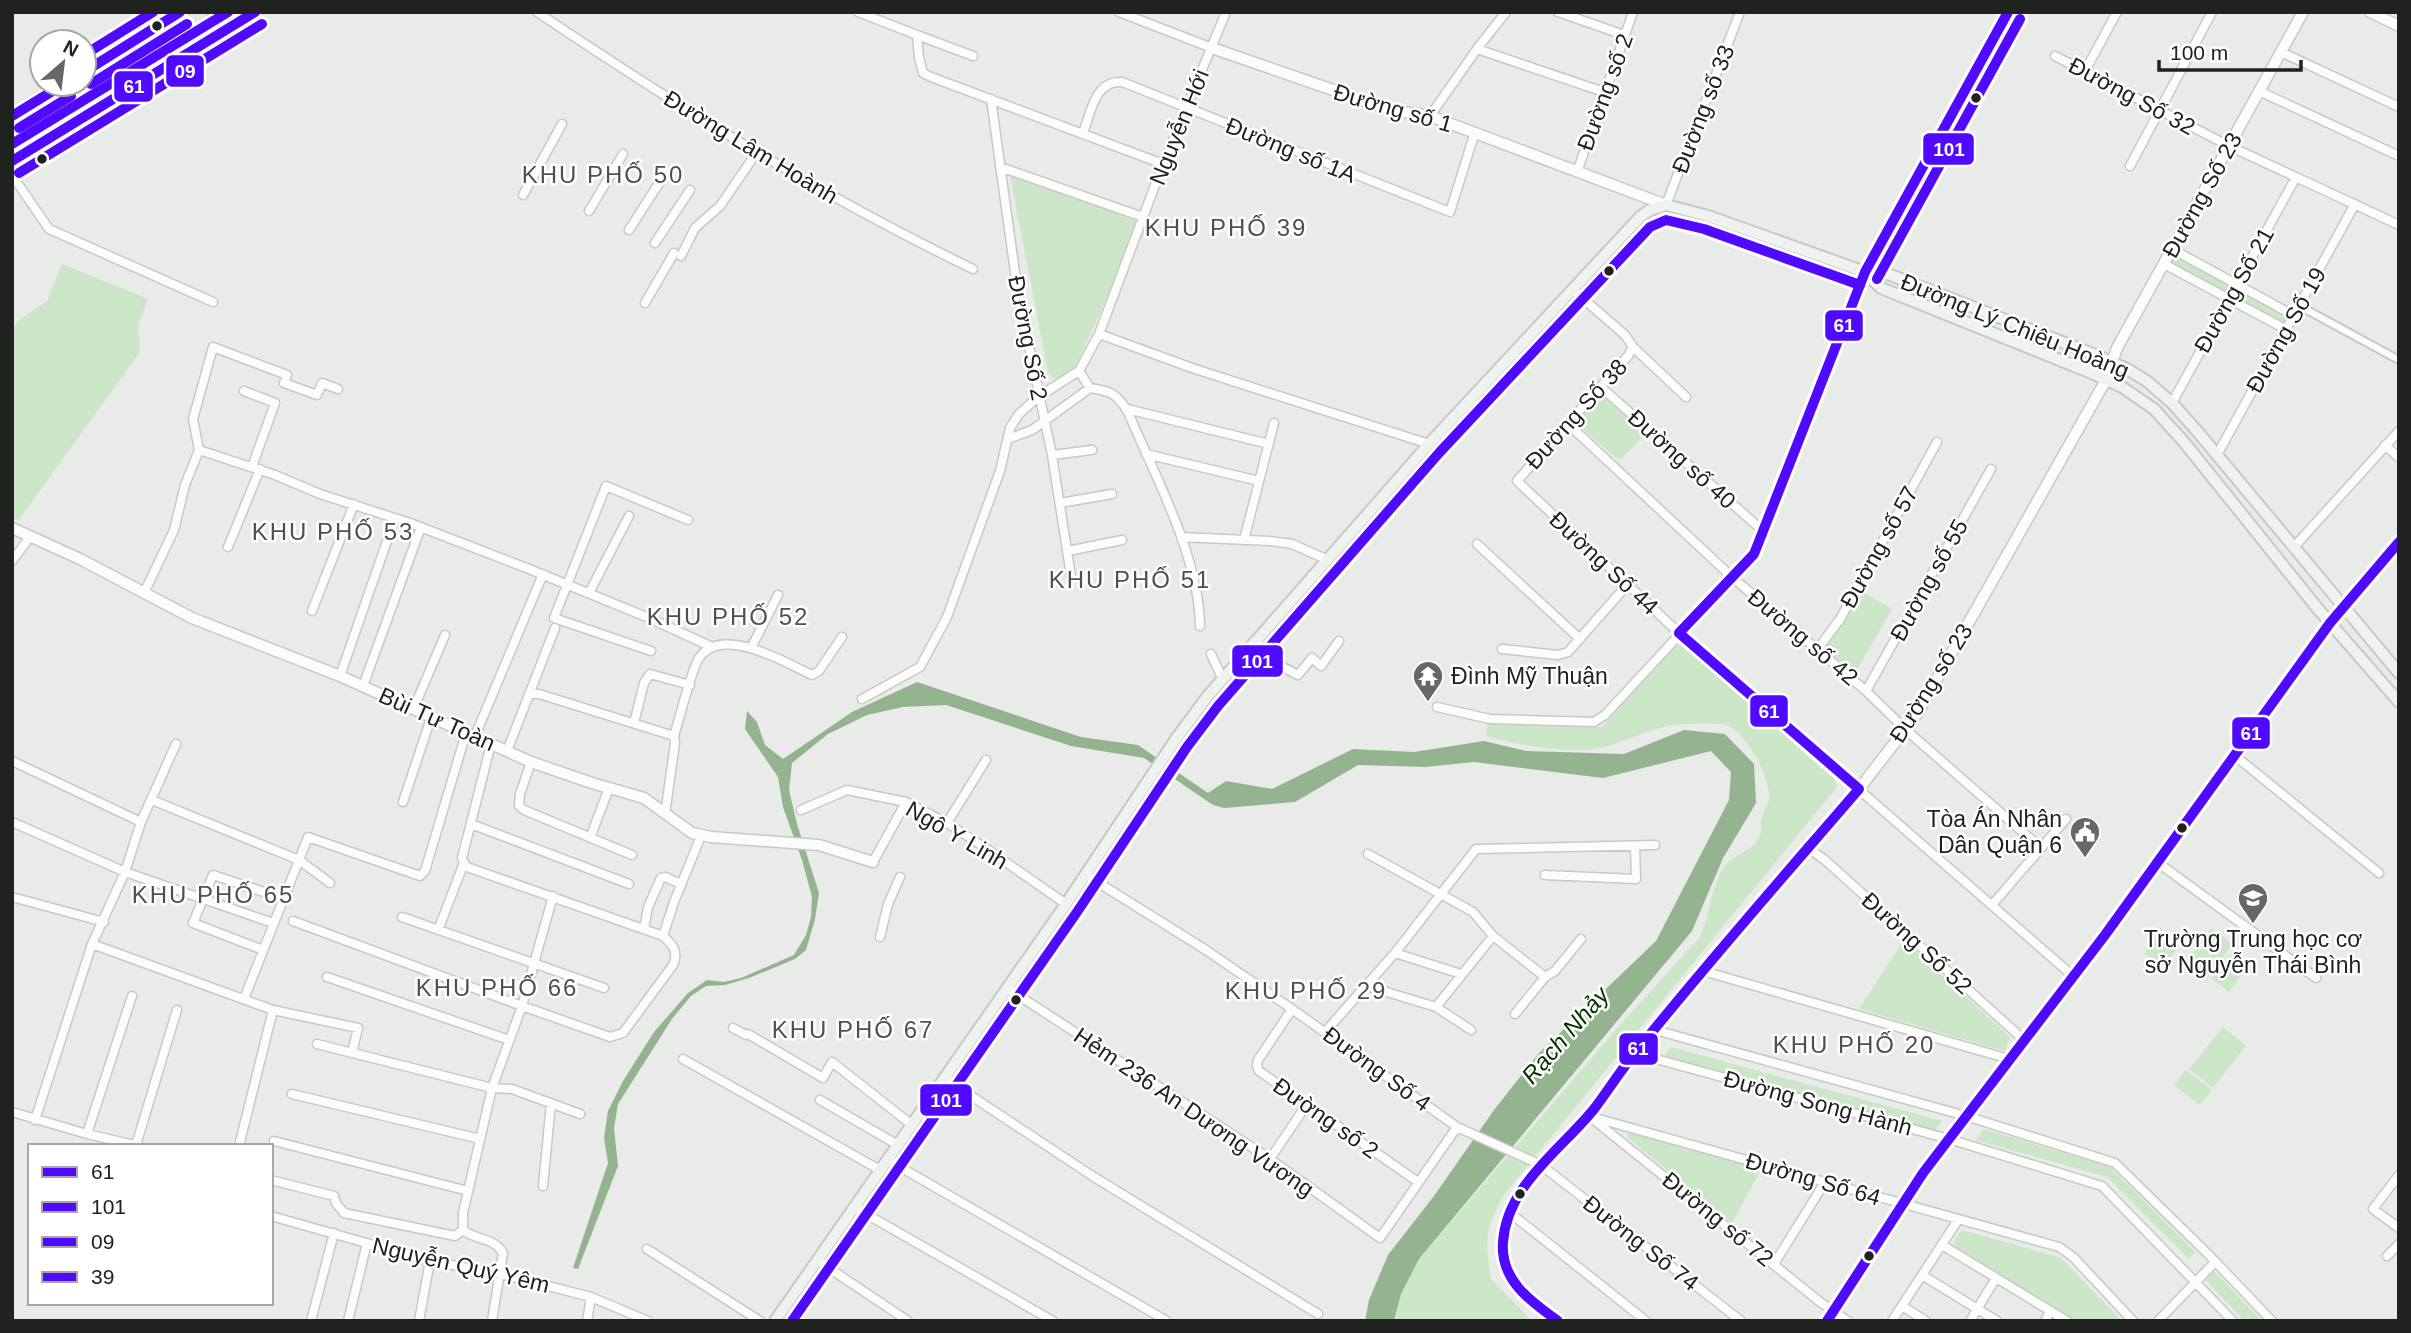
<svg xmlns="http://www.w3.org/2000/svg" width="2411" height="1333" viewBox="0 0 2411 1333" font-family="Helvetica,sans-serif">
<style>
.green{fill:#cce7c8}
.water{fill:#94b48f}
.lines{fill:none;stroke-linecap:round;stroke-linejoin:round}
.pedestrian-casing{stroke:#c7c9c7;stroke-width:10}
.minor-casing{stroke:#c7c9c7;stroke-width:11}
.tertiary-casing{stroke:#c7c9c7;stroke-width:13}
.secondary-casing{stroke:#c7c9c7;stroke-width:14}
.primary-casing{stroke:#9eaa9c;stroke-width:16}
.pedestrian{stroke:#fcfcfb;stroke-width:6}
.minor{stroke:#fcfcfb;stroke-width:8}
.tertiary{stroke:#fcfcfb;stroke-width:10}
.secondary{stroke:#eff3ef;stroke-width:10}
.primary{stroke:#e3e9e1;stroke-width:12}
.bus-1-casing{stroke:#fff;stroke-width:16}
.bus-2-casing{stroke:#fff;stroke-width:16}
.bus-3-casing{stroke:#fff;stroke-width:16}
.bus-4-casing{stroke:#fff;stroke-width:16}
.bus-1{stroke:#4f0aff;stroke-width:10}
.bus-2{stroke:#4f0aff;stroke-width:10}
.bus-3{stroke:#4f0aff;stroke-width:10}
.bus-4{stroke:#4f0aff;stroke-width:10}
.bus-dot{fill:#202220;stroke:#fff;stroke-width:2.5}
.labels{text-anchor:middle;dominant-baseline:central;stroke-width:5;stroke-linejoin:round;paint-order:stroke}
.street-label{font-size:23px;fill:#202220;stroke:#fff}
.poi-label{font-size:23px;fill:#202220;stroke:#fff;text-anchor:start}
.neighbourhood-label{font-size:24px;letter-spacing:2px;fill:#4d524d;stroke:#fff}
.water-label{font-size:24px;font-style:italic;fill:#043400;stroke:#fff}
.line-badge{stroke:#fff;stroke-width:2.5}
.badge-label{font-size:19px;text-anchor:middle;font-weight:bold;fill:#fff}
</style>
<rect width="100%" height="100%" fill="#e8ebe7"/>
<!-- green -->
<path class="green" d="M1014 174 1136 221 1138 228 1076 366 1059 378H1053L1048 372 1010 176Z
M2175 255 2233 286 2228 295 2170 263Z
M62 264 148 299 138 325 140 352 18 521 12 518V329L19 320 47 301Z
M2238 289 2290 317 2286 326 2234 298Z
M1600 397H1605L1646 433 1621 459 1615 457 1579 426 1578 420Z
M1853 586 1892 609 1855 673 1818 644Z
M1680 645 1686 647 1834 779 1837 787 1503 1196 1492 1219 1488 1234 1487 1248 1491 1279 1532 1321H1395L1401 1294 1419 1259 1620 1025 1700 937C1709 916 1713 882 1724 867 1735 852 1757 852 1761 831 1762 827 1760 823 1761 820 1762 813 1767 807 1769 800 1772 780 1746 731 1726 725 1719 723 1680 724 1672 725 1644 730 1616 748 1585 750 1551 751 1519 745 1486 736L1487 724 1602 727 1674 646Z
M2211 928 2233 944 2205 981 2183 966Z
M2159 934 2178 948 2164 967 2144 954Z
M1904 940 2010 1037 2005 1051 1859 1009Z
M2232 951 2250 963 2229 992 2212 979Z
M2223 1027 2246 1046 2213 1088 2189 1069Z
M1671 1047 1942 1121 1935 1131 1663 1057Z
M2186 1070 2212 1090 2200 1105 2174 1085Z
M1984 1129 2110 1167 2195 1252 2189 1259 2107 1177 1976 1140Z
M1629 1130 1762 1168 1732 1223 1627 1137Z
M1962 1230 2061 1258 2122 1321H2073L1955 1247V1238Z
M2214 1271 2262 1321H2244L2206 1280Z"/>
<!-- water -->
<path class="water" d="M917 682 1081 737 1138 745 1208 793 1226 781 1272 789 1353 749 1414 752 1484 741 1526 751 1624 754 1684 730 1725 734 1754 764 1756 803 1723 858 1692 931 1419 1259 1401 1294 1394 1321H1365L1369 1300 1388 1255 1434 1196 1494 1110 1539 1053 1656 941 1729 800 1731 772 1711 751 1603 778 1474 762 1425 767 1358 765 1295 802 1224 808 1213 805 1144 758 1071 746 946 705 903 707 867 715 828 734 792 763 789 790 797 824 819 893 815 919 806 950 795 959 749 978 725 985 706 986 691 996 672 1019 618 1104 614 1128 618 1166 578 1269 573 1268 608 1163 604 1138 608 1111 623 1081 654 1032 688 993 707 980 724 982 741 978 794 955 806 935 811 917 812 897 802 860 783 807 778 777 745 729 747 711 757 722 765 745 783 759 852 712Z"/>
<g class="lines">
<!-- pedestrian casing -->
<g class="pedestrian-casing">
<path id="pedestrian" d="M2307 310 2399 360"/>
</g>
<!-- minor casing -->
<g class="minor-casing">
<path id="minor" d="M537 12C677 106 821 196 973 269
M858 12 917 35 919 58 923 73 931 77 1163 164
M1119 12 1212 48
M1558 12 1624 35
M917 35 973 56
M1477 49 1604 92
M2281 52 2399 107
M2055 56 2229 146 2399 225
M2085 71 2117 12
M2259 91 2399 156
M991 99 1018 294 1052 455 1071 576
M1430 116 1477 49 1506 12
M1083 133C1091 112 1095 80 1122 82L1450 212 1475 132
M2130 166 2212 12
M1000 167 1143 217
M1577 172 1633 12
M12 175 49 229 213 302
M523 195 562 124
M1666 205 1740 12
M589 211 623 154
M629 230 663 177
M655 243 690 190
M2172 249 2295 316
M681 256 695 228 720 206 757 152
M2164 264 2287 330
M1572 289 1625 335 1633 347 1686 397
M645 303 674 253
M1099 334 1195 369 1429 444
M1633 347 1628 356 1517 481 1679 633 2072 975
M1079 371 1090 388C1111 391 1117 394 1128 412 1155 476 1199 556 1200 626
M1601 387 1763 531
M244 391 275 403 252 467
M2172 403 2296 177
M1127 409 1269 444
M1568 424 1732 577 1866 691 1905 729 2041 848
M1008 439 1032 430 1090 388
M2385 445 2399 458
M199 450 275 475 320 494 410 523 529 569 649 618 712 647
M1146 454 1259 481
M1052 455 1092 450
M2217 455 2355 204
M1060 503 1112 494
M1181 537 1270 541 1292 544 1328 560
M1244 540 1274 423
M1477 544 1580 639
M228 547 260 469
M2294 547 2399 431
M1068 551 1122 540
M12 561 30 537
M144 593 174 530 185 485 199 450 193 419 213 347 287 375 284 383 317 395 322 383 338 389
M589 593 629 516
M312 611 354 504
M1253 642 1273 662 1298 675 1312 658 1321 666 1339 641
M751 648 778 595
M1502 649 1558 655 1568 652 1627 585
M1817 650 1840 619 1937 442
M651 651 554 618 606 486 688 520
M1211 654 1222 678
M340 676 395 518
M363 686 421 527
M1866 691 1991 469
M529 694H539L674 736
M862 699 920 667 947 617 1000 471 1010 428 1019 414 1038 397 1079 371 1099 334 1163 164 1226 12
M1437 707 1490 719 1594 722 1605 715 1754 554 1865 272
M413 710 445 635
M634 723 644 683 650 674 690 685
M475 736 543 574
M507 751 555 628
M2234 755 2379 873
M12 761 141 822
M531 762 520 794 519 806 524 810 632 855
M152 800 299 860 244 999
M403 802 431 718
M801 810 847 790 906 802 947 823 987 849 1066 904
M665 814 675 743 674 736C681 713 687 687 696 664 714 620 785 662 812 675L819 671 842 637
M12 822 125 872 273 923
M947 823 986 760
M471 824 629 884
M590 838 609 788
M1808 848 1825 860 2024 1040
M1368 854 1473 912 1493 936 1545 977
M873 862 906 802
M2157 862 2316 978
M1086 875 1206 950 1292 1009 1457 1127 1541 1165 1741 1321
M1545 875 1636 879 1635 846
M330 883 299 860 308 837 420 876 425 871 466 733
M12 897 104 922
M1992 905 2066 819
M402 917 604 988
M293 921 522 1006 610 1037 623 1033 673 965C679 952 673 945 663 936L467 867 464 863
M644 929 648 907 661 878 665 877 681 884
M438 930 464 863 462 858 491 744
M663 936 674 902 701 836
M880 937 888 904 900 877
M92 944 273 1010 358 1028 352 1053
M263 950 193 923 213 875 285 899
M1395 953 1461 974
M1703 971 2009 1059
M327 977 509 1040
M1367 986 1436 1007 1471 1030
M1007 988 1270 1159 1380 1238 1457 1127
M1436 1007 1493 936
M1292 1009 1258 1060 1257 1066 1259 1071 1418 1182
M1515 1014 1545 977 1555 971 1581 939
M733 1028 746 1035 748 1034 823 1078 832 1062 912 1125
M1655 1030 1966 1116 2115 1163 2208 1254 2272 1321
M1325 1032 1395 953 1476 849 1655 845
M317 1044 492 1088 512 1089 580 1114
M1634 1053 1949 1139 2102 1186 2233 1321
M683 1059 880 1170
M944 1078 1094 1177 1318 1314
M292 1094 480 1139
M820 1100 898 1145
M12 1112 87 1134 139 1146
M1588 1116 2059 1247 2073 1257 2133 1321
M35 1120 92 944 125 872 141 822 176 744
M1594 1120 1820 1302 1848 1321
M87 1134 132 996
M274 1141 468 1191
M136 1145 177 1010
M239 1146 273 1010
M1270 1159 1307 1104
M888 1160 1167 1321
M2399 1175 2373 1209 2399 1228
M271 1180 334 1196 336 1203 344 1213 455 1236 463 1230
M543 1186 551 1103
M854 1207 1053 1321
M1509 1212 1646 1321
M271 1216 430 1261 501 1274 591 1297 648 1321
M1942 1245 2067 1321
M647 1249 760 1321
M2387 1256 2399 1244
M817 1260 908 1321
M1774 1264 1825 1182
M1922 1275 1997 1321
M1902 1306 1926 1321
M311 1321 334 1233
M348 1321 367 1243
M419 1321 430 1261
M492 1321 503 1253C494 1237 477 1241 463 1230V1213L492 1088 522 1006 553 896
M587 1321 591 1297
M1892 1321 1958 1220
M1970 1321 1996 1278
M2045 1321 2050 1311
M2158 1321 2215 1262"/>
</g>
<!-- tertiary casing -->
<g class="tertiary-casing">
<path id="tertiary" d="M2370 12 2399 26
M1212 48 1391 110 1430 116 1666 205
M12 528 80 559 192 618 340 676 531 762 592 783 644 798 692 833 711 837 819 845 873 862
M1558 1321 1517 1289 1504 1266 1502 1240 1514 1203 1541 1165 1588 1116 1634 1053 1859 789 1917 714 2106 380 2117 348 2303 12
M1827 1321 1901 1204 1923 1173 2105 935 2330 623 2399 542"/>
</g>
<!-- secondary casing -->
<g class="secondary-casing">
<path id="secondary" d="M1865 272 1881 288 2087 371 2122 387 2154 409 2184 442 2318 609 2399 702
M1865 272 2008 12
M775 1321 1066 904 1176 739 1207 697 1429 444 1641 216 1650 210 1666 205 1708 216 1865 272 1888 274 2093 354 2127 369 2148 382 2172 403 2197 431 2399 673"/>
</g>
<!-- primary casing -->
<g class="primary-casing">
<path id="primary" d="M84 72 180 12
M12 116 64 84
M12 131 202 12
M12 147 233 12
M12 161 255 12"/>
</g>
<!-- pedestrian -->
<use href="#pedestrian" class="pedestrian"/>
<!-- minor -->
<use href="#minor" class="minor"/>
<!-- tertiary -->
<use href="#tertiary" class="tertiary"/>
<!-- secondary -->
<use href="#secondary" class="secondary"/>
<!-- primary -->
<use href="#primary" class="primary"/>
<!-- bus-1 casing -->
<g class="bus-1-casing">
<path id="bus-1" d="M84 72 180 12
M12 116 64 84
M12 161 255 12
M1679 633 1754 554 1865 272 2008 12
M1679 633 1859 789
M1558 1321C1530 1301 1500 1280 1503 1242 1507 1185 1561 1150 1594 1109 1608 1091 1620 1071 1635 1053 1707 963 1784 876 1859 789
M1827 1321 1923 1173 2105 935 2330 623 2399 542"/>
</g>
<!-- bus-2 casing -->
<g class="bus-2-casing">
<path id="bus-2" d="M1877 279 2020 19
M792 1321 1077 912 1187 747 1218 706 1439 453 1650 227 1666 220 1704 229 1860 285"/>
</g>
<!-- bus-3 casing -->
<g class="bus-3-casing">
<path id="bus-3" d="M91 84 187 24
M19 128 71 96
M19 173 262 24"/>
</g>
<!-- bus-4 casing -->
<g class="bus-4-casing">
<path id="bus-4" d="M84 55 153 12
M12 144 228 12"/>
</g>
<!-- bus-1 -->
<use href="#bus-1" class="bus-1"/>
<!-- bus-2 -->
<use href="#bus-2" class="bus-2"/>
<!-- bus-3 -->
<use href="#bus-3" class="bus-3"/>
<!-- bus-4 -->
<use href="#bus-4" class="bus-4"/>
</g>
<!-- icons -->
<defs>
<g id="temple-pin" transform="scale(1.575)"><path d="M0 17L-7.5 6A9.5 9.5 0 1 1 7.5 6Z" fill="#666866" stroke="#fff"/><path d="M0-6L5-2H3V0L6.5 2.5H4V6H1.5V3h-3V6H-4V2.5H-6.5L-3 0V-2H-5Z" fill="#fff"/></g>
<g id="civic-pin" transform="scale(1.575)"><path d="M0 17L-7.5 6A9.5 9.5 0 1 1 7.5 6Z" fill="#666866" stroke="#fff"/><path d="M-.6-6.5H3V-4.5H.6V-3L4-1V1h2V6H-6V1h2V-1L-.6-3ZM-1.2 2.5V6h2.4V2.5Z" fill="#fff"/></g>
<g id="school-pin" transform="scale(1.575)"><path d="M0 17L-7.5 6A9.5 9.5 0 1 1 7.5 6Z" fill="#666866" stroke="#fff"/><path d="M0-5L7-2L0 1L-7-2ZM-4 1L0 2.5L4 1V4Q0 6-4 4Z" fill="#fff"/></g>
</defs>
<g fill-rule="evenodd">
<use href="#temple-pin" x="1428" y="676"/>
<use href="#civic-pin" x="2085" y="832"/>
<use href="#school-pin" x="2253" y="898"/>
</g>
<!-- markers -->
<g class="bus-dot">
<circle cx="157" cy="26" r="6"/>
<circle cx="1976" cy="98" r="6"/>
<circle cx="42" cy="159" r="6"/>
<circle cx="1609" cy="271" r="6"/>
<circle cx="2182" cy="828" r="6"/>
<circle cx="1016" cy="1000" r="6"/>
<circle cx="1520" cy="1194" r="6"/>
<circle cx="1869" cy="1256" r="6"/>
</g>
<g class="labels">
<!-- street labels -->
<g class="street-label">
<text transform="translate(1605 92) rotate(-70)">Đường số 2</text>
<text transform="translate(2132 96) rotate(28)">Đường Số 32</text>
<text transform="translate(1393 108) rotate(16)">Đường số 1</text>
<text transform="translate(1703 109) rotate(-69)">Đường số 33</text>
<text transform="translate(1179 127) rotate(-68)">Nguyễn Hới</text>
<text transform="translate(751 147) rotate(31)">Đường Lâm Hoành</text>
<text transform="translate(1291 150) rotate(22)">Đường số 1A</text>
<text transform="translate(2202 195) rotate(-61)">Đường Số 23</text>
<text transform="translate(2234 290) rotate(-61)">Đường Số 21</text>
<text transform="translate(2015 326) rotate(22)">Đường Lý Chiêu Hoàng</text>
<text transform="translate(2286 330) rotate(-61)">Đường Số 19</text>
<text transform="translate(1028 338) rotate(79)">Đường Số 2</text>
<text transform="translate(1576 414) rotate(-48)">Đường Số 38</text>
<text transform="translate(1682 459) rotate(42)">Đường số 40</text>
<text transform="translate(1879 547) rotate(-61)">Đường số 57</text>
<text transform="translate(1604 563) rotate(43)">Đường Số 44</text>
<text transform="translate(1929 580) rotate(-61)">Đường số 55</text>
<text transform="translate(1803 637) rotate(40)">Đường số 42</text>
<text transform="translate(1931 683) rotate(-58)">Đường số 23</text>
<text transform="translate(437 719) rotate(24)">Bùi Tư Toàn</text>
<text transform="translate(957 835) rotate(30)">Ngô Y Linh</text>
<text transform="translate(1917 943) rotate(42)">Đường Số 52</text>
<text transform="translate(1377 1069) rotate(36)">Đường Số 4</text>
<text transform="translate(1818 1103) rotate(15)">Đường Song Hành</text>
<text transform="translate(1194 1112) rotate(34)">Hẻm 236 An Dương Vương</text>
<text transform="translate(1326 1118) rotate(35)">Đường số 2</text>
<text transform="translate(1813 1179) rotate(16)">Đường Số 64</text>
<text transform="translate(1718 1219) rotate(39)">Đường số 72</text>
<text transform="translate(1641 1243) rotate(38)">Đường Số 74</text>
<text transform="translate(461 1265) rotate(13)">Nguyễn Quý Yêm</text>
</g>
<!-- poi labels -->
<g class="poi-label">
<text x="1451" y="676">Đình Mỹ Thuận</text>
<text x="2062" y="819" text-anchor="end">Tòa Án Nhân<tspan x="2062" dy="26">Dân Quận 6</tspan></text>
<text x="2253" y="939" text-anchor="middle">Trường Trung học cơ<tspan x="2253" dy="26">sở Nguyễn Thái Bình</tspan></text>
</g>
<!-- neighbourhood labels -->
<g class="neighbourhood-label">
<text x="603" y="174">KHU PHỐ 50</text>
<text x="1226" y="227">KHU PHỐ 39</text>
<text x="333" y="531">KHU PHỐ 53</text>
<text x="1130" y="579">KHU PHỐ 51</text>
<text x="728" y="616">KHU PHỐ 52</text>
<text x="213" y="894">KHU PHỐ 65</text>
<text x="497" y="987">KHU PHỐ 66</text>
<text x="1306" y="990">KHU PHỐ 29</text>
<text x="853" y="1029">KHU PHỐ 67</text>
<text x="1854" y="1044">KHU PHỐ 20</text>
</g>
<!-- water labels -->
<g class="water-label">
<text transform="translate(1565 1035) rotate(-49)">Rạch Nhảy</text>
</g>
</g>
<g class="line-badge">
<rect x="165" y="54" width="40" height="34" rx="7" fill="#4f0aff"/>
<rect x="113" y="70" width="41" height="33" rx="7" fill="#4f0aff"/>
<rect x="1922" y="132" width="53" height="34" rx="7" fill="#4f0aff"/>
<rect x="1824" y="309" width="40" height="33" rx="7" fill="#4f0aff"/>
<rect x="1231" y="644" width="53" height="34" rx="7" fill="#4f0aff"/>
<rect x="1749" y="694" width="40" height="34" rx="7" fill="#4f0aff"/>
<rect x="2231" y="716" width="40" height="34" rx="7" fill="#4f0aff"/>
<rect x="1618" y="1032" width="41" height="34" rx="7" fill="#4f0aff"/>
<rect x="919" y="1083" width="54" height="34" rx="7" fill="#4f0aff"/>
</g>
<g class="badge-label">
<text x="185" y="78">09</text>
<text x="134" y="93">61</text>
<text x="1949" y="156">101</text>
<text x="1844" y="332">61</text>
<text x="1257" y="668">101</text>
<text x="1769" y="718">61</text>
<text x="2251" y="740">61</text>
<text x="1638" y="1055">61</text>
<text x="946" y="1107">101</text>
</g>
<!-- border -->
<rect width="2411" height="1333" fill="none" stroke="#202220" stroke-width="28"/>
<!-- legend -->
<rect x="28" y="1144" width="245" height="161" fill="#ffffff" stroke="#a6a7a6" stroke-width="2"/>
<rect x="42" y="1167" width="35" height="10" fill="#4f0aff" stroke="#a6a7a6" stroke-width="2"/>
<text x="91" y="1179" font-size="21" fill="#202220">61</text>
<rect x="42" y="1202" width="35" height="10" fill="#4f0aff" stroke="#a6a7a6" stroke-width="2"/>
<text x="91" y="1214" font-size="21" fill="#202220">101</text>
<rect x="42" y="1237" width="35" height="10" fill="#4f0aff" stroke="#a6a7a6" stroke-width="2"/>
<text x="91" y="1249" font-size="21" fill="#202220">09</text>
<rect x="42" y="1272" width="35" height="10" fill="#4f0aff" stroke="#a6a7a6" stroke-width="2"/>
<text x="91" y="1284" font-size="21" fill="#202220">39</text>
<!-- north arrow -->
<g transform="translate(63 63) rotate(28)"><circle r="33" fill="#ffffff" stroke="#a6a7a6" stroke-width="2"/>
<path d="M0-5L12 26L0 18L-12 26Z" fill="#666866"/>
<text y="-10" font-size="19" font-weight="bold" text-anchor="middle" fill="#202220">N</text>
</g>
<!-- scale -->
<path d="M2159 60v10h142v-10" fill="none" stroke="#202220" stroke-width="3.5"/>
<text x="2170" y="60" font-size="21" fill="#202220" stroke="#ffffff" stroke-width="5" paint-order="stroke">100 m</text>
</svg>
